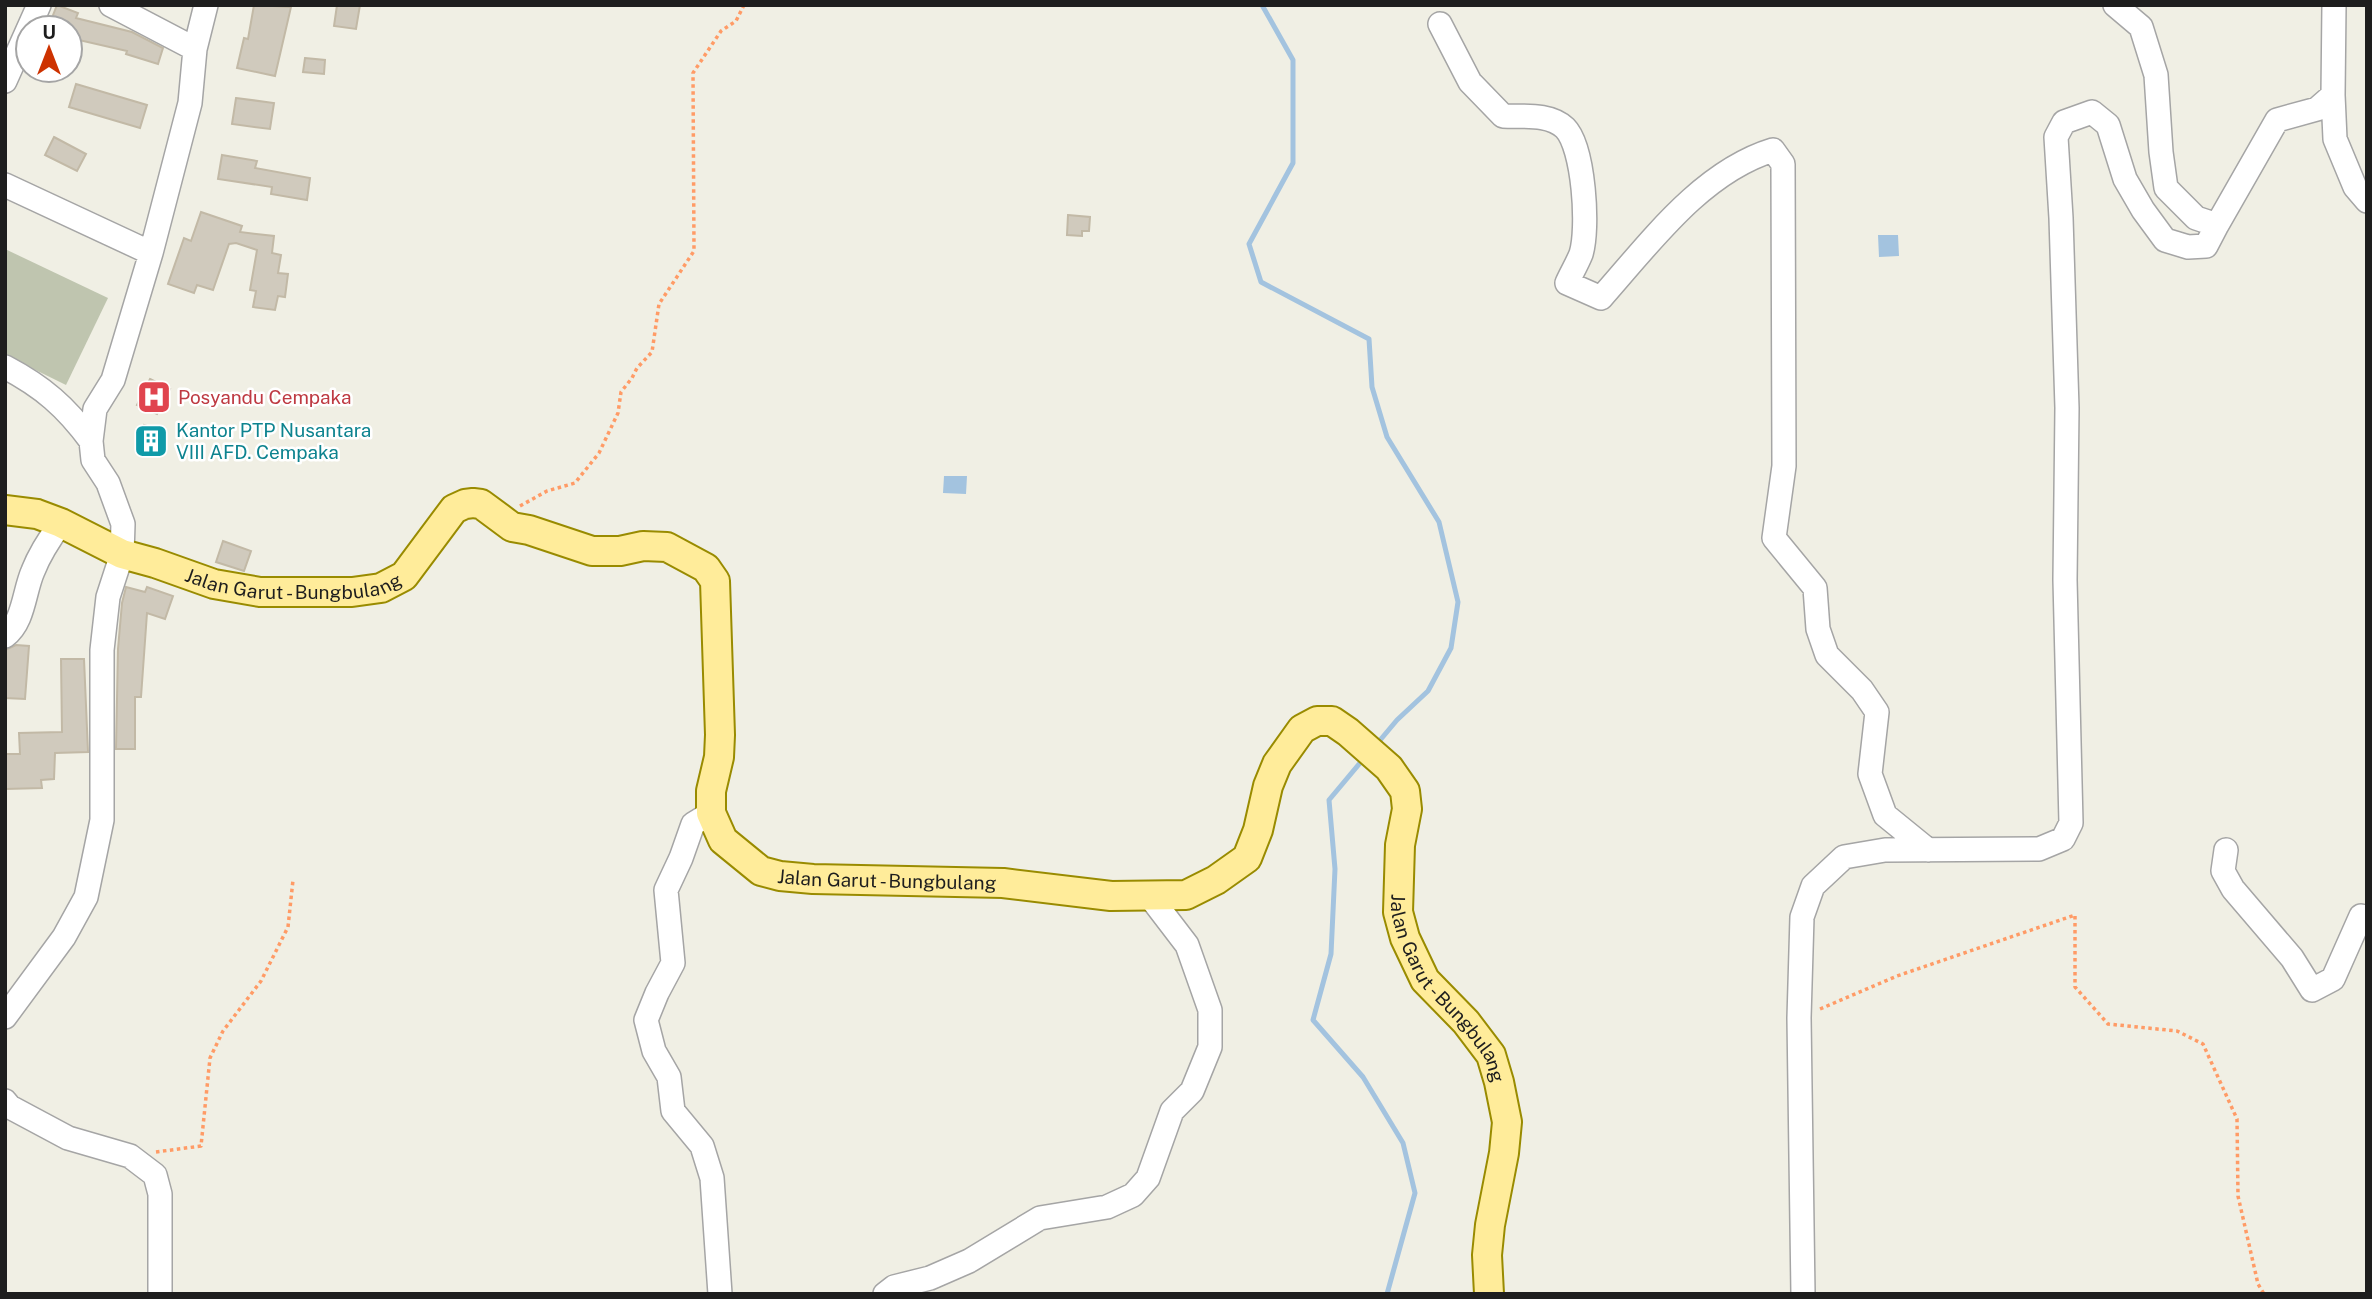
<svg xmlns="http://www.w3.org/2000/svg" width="2372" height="1299" viewBox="0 0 2372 1299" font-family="'Public Sans',sans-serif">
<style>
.construction{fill:#bfc5af}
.water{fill:#a3c3df}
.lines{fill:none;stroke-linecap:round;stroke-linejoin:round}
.stream{stroke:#a3c3df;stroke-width:5}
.building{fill:#d0cabd;stroke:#c2b9a6;stroke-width:2}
.minor-casing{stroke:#a5a5a5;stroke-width:26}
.major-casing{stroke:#998b00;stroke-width:32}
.path{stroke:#ff9b66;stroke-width:3.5;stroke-dasharray:3.5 3.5;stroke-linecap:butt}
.minor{stroke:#fff;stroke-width:23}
.major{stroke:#ffec9a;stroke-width:28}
.labels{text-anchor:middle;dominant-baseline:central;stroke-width:5;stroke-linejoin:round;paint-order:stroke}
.health-label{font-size:19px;fill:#be3a42;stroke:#fff;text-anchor:start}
.culture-label{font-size:19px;fill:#0d838f;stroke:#fff;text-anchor:start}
.street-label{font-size:19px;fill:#1e1e1e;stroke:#fff}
</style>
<rect width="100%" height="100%" fill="#f0efe4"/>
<!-- construction -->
<path class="construction" d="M5 249 108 298 66 385 5 355Z"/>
<!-- water -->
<path class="water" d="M1878 235H1898L1899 256 1879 257Z
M944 476H967L966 494 943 493Z"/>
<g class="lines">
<!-- stream -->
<path class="stream" d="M1262 5 1293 60V163L1249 244 1261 282 1369 339 1372 387 1387 437 1439 522 1458 602 1451 648 1428 691 1397 720 1376 745
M1365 757 1329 800 1335 869 1331 954 1313 1020 1363 1077 1403 1143 1415 1193 1387 1294"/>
</g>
<!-- building -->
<path class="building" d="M57 5 78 13 76 18 132 32 163 48 158 64 126 54 127 51 70 38V28H48Z
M254 5 291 7 275 76 237 68 244 38 248 39Z
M337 5H360L356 29 334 26Z
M305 58 325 60 324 74 303 72Z
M76 84 147 105 140 128 69 107Z
M236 98 274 103 270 129 232 124Z
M54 137 86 154 77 171 45 155Z
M222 155 257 161 255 168 310 178 307 200 271 194 272 187 218 179Z
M201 212 242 226 240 232 274 236 272 253 281 255 278 273 288 274 285 297 278 296 275 310 253 307 256 291 250 290 257 250 236 243 229 244 213 290 197 285 194 293 168 284 184 238 191 241Z
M1068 215 1090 217 1089 231H1082V236L1067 235Z
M150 379 170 389 157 414 137 405Z
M144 425 165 432 158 456 137 449Z
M223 541 251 551 244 571 216 562Z
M126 587 145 592 147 587 173 596 165 619 147 613 141 697H135V749H116L118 649 122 603Z
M16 645 29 646 25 699 5 698V650Z
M61 659H84L88 752 55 753 54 779 41 780 42 788 6 789V754H20L19 733 62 732Z"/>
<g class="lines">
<!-- minor casing -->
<g class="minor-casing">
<path id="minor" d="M111 5 195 49
M1440 24 1470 82 1503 116C1523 117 1549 113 1565 128 1584 147 1589 229 1581 254 1577 264 1571 274 1567 283L1601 298C1649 244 1701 172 1773 150L1783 164 1784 466 1774 538 1815 588 1818 629 1827 655 1862 690 1877 712 1870 774 1885 815 1928 850
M5 81 39 5
M2333 95 2335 139 2355 187 2367 201
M5 185 151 253
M2217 225 2277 120 2317 109 2333 95 2334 5
M5 367C43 387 66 407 91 441
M5 636C24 622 24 591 33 571 40 553 50 538 61 523
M711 813 693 824 681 858 666 890 673 963 657 993 646 1020 654 1051 669 1077 673 1111 702 1146 712 1178 720 1294
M2226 850 2223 871 2233 889 2292 958 2312 990 2333 979 2361 916 2367 918
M5 1017 64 937 86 897 102 820V650L108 597 122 554 123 524 108 483 93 460 91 441 95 409 113 380 151 253 190 103 195 49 206 5
M5 1101 10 1107 68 1138 130 1156 155 1175 160 1194V1294
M885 1294 894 1287 930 1278 969 1261 1040 1218 1107 1207 1133 1195 1148 1178 1172 1111 1192 1091 1210 1047V1010L1187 945 1148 894
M1803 1294 1799 1018 1802 917 1813 886 1844 857 1885 850 2039 849 2063 839 2071 823 2065 580 2067 408 2061 218 2056 137 2064 122 2092 112 2108 125 2125 179 2143 210 2165 240 2188 247 2206 246 2217 225 2196 218 2166 188 2161 152 2156 75 2141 27 2115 5"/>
</g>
<!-- major casing -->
<g class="major-casing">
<g id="major">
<path id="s1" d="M5 510 37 514 61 523 122 554 155 563 214 584 260 592H352L381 588 404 576 454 509 465 504 473 503 481 504 512 527 529 530 592 551H620L643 546 667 547 706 568 715 581 720 735 719 757 711 791V813L723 840 761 871 780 876 813 879 1003 883 1111 896 1186 895 1216 880 1247 858 1258 830 1268 786 1277 764 1302 729 1317 721H1332L1348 732 1389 768 1405 791 1407 809 1400 845 1398 912 1405 938 1425 980 1466 1022 1491 1055 1499 1082 1507 1122 1504 1153 1490 1225 1487 1255 1489 1294"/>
</g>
</g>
<!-- path -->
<path class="path" d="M520 506 547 491 575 483 599 453 618 413 621 392 632 378 637 368 652 352 659 304 694 251 693 73 721 31 736 21 744 5
M1820 1009 1897 976 2075 915V987L2108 1024 2177 1031 2203 1044 2237 1119 2238 1196 2258 1284 2264 1294
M156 1152 201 1146 210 1058 223 1031 261 981 288 927 293 880"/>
<!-- minor -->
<use href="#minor" class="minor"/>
<!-- major -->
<use href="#major" class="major"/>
</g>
<!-- icons -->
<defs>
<g id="hospital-square" transform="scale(1.75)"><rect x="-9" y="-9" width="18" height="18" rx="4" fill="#e0444e" stroke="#fff"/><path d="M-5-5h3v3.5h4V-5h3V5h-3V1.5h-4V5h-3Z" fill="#fff"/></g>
<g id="building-square" transform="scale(1.75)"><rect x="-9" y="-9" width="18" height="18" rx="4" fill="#0f9aa8" stroke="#fff"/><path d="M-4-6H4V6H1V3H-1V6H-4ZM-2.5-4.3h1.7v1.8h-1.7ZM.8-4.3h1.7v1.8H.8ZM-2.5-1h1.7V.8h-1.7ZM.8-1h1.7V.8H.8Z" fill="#fff"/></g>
</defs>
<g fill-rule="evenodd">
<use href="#hospital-square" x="154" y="397"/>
<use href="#building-square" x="151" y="441"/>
</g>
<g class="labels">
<!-- health labels -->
<g class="health-label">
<text x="178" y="397">Posyandu Cempaka</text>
</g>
<!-- culture labels -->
<g class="culture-label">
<text x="176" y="430">Kantor PTP Nusantara<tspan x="176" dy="22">VIII AFD. Cempaka</tspan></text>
</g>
<!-- street labels -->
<g class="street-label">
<text stroke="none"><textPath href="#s1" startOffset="303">Jalan Garut - Bungbulang</textPath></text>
<text stroke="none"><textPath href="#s1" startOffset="1225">Jalan Garut - Bungbulang</textPath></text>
<text stroke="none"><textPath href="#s1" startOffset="2086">Jalan Garut - Bungbulang</textPath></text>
</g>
</g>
<!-- border -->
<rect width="2372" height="1299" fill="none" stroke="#1e1e1e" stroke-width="14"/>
<!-- north arrow -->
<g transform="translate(49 49)"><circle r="33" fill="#ffffff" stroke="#a5a5a5" stroke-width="2"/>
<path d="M0-5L12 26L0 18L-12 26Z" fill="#cd3200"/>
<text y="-10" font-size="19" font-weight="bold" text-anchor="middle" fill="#1e1e1e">U</text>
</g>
</svg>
